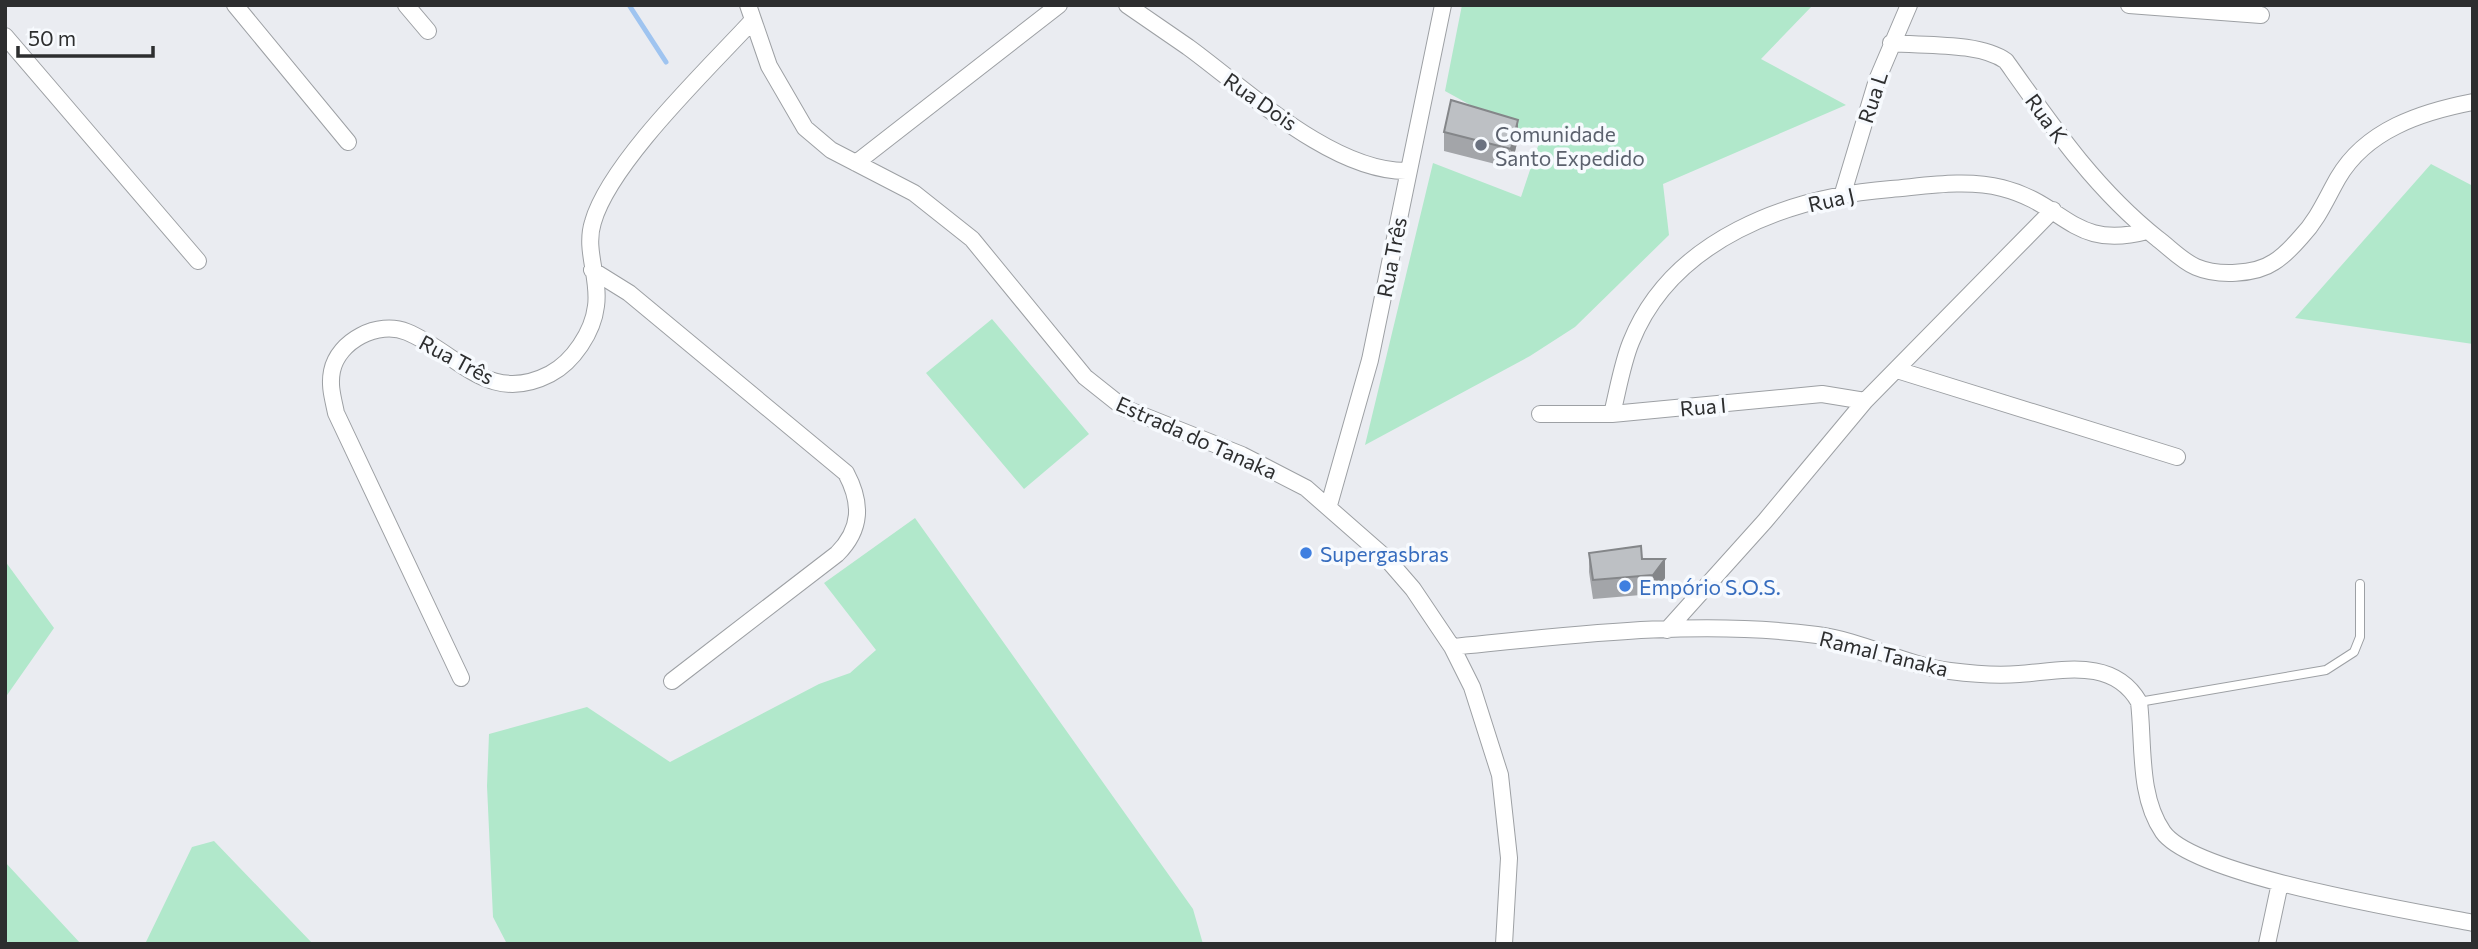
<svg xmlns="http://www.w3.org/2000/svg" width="2478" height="949" viewBox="0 0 2478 949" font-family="Commissioner,sans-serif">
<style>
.green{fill:#b1e8cb}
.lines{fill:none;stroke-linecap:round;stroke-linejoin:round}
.stream{stroke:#9fc4f0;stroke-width:5}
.service-casing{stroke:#9da0a4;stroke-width:10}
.minor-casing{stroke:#9da0a4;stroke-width:18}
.service{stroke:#fff;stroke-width:8}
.minor{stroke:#fff;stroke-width:16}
.wall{fill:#a3a5a9}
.shaded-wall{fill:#848689}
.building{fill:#bdc0c4;stroke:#848689;stroke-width:2}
.worship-dot{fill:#6b7280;stroke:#f7fafe;stroke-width:2.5}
.shop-dot{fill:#3f7fe0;stroke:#f7fafe;stroke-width:2.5}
.labels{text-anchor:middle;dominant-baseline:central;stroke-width:7;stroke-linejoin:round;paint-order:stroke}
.street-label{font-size:21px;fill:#2d2e2f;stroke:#f7fafe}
.worship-label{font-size:21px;fill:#5b616d;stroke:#f7fafe;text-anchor:start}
.shop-label{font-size:21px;fill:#366cbe;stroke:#f7fafe;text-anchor:start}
</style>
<rect width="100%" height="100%" fill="#eaecf1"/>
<!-- green -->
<path class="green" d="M1462 5H1813L1761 59 1846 105 1663 184 1669 235 1575 327 1530 356 1365 445 1433 163 1521 197 1539 143 1445 91Z
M2431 164 2473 186V344L2295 318Z
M992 319 1089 434 1024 489 926 373Z
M915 518 1193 909 1203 944H507L493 917 487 786 489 734 587 707 670 762 819 684 850 673 876 650 824 583Z
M5 561 54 628 5 698Z
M214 841 313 944H145L192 847Z
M5 862 81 944H5Z"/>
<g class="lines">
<!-- stream -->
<path class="stream" d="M629 5 666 62"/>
<!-- service casing -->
<g class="service-casing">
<path id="service" d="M2139 702 2326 670 2354 652 2360 637V584"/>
</g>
<!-- minor casing -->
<g class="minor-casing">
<path id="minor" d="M235 5 348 142
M406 5 428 31
M748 5 769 66 805 128 831 150 914 193 972 239 1085 377 1124 408 1242 455 1306 488 1387 559 1413 589 1452 647 1472 687 1500 775 1509 858 1504 944
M1127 5C1147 19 1168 33 1188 47 1247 90 1332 172 1407 171
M2129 5 2261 15
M5 36 198 261
M1891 43C1924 46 1979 42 2006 61 2052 126 2095 189 2158 239 2170 248 2182 261 2196 267 2217 276 2255 275 2274 262 2284 256 2294 245 2301 237 2318 219 2326 199 2338 178 2366 130 2421 112 2473 102
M856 163 1059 5
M1843 193 1877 80 1909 5
M592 270 629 293 846 473C862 503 862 529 837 554L672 681
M1897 370 2177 457
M1540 414H1612L1822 394 1865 401
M1612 414C1618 390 1622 364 1631 342 1672 239 1789 197 1891 189 1926 186 1967 179 2002 188 2066 204 2073 251 2147 231
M1329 505 1370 360 1443 5
M1667 630 1765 521 1865 401 2053 210
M1452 647C1572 635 1698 619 1817 635 1863 641 1905 665 1950 671 1973 674 1996 676 2019 674 2062 671 2113 657 2139 702 2144 744 2138 796 2163 832 2194 876 2413 911 2473 923
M461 678 336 413C333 398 329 386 332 371 338 341 378 320 407 332 458 353 488 406 550 374 573 362 593 332 596 306 600 278 584 250 593 222 610 162 709 68 753 20
M2267 944 2280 883"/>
</g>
<!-- service -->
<use href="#service" class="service"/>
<!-- minor -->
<use href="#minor" class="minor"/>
</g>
<!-- wall -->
<path class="wall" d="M1444 132 1518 139 1511 168 1444 151Z
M1589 553 1642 559 1665 578 1653 594 1593 599 1589 572Z"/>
<!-- shaded-wall -->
<path class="shaded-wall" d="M1518 120V139L1511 168V149Z
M1665 559V578L1653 594V575Z"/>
<!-- building -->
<path class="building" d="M1451 100 1518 120 1511 149 1444 132Z
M1641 546 1642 559H1665L1653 575 1593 580 1589 553Z"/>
<!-- markers -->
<circle class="worship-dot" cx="1481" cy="145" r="7"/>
<g class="shop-dot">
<circle cx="1306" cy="553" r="7"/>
<circle cx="1625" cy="586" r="7"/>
</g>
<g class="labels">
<!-- street labels -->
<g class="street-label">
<text transform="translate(1872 97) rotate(-72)">Rua L</text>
<text transform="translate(1261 101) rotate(35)">Rua Dois</text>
<text transform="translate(2047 118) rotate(54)">Rua K</text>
<text transform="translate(1831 199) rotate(-13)">Rua J</text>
<text transform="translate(1391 257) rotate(-79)">Rua Três</text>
<text transform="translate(457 359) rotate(28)">Rua Três</text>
<text transform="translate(1703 406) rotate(-5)">Rua I</text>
<text transform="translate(1197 437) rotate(24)">Estrada do Tanaka</text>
<text transform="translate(1884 653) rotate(14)">Ramal Tanaka</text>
</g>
<!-- worship labels -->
<g class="worship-label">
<text x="1495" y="133">Comunidade<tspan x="1495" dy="24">Santo Expedido</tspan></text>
</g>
<!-- shop labels -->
<g class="shop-label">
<text x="1320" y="553">Supergasbras</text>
<text x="1639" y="586">Empório S.O.S.</text>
</g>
</g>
<!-- border -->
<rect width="2478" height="949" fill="none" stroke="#2d2e2f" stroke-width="14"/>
<!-- scale -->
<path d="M18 46v10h135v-10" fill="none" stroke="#2d2e2f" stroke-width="3.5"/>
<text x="28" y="46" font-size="21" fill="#2d2e2f" stroke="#f7fafe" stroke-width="5" paint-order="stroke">50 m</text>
</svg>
